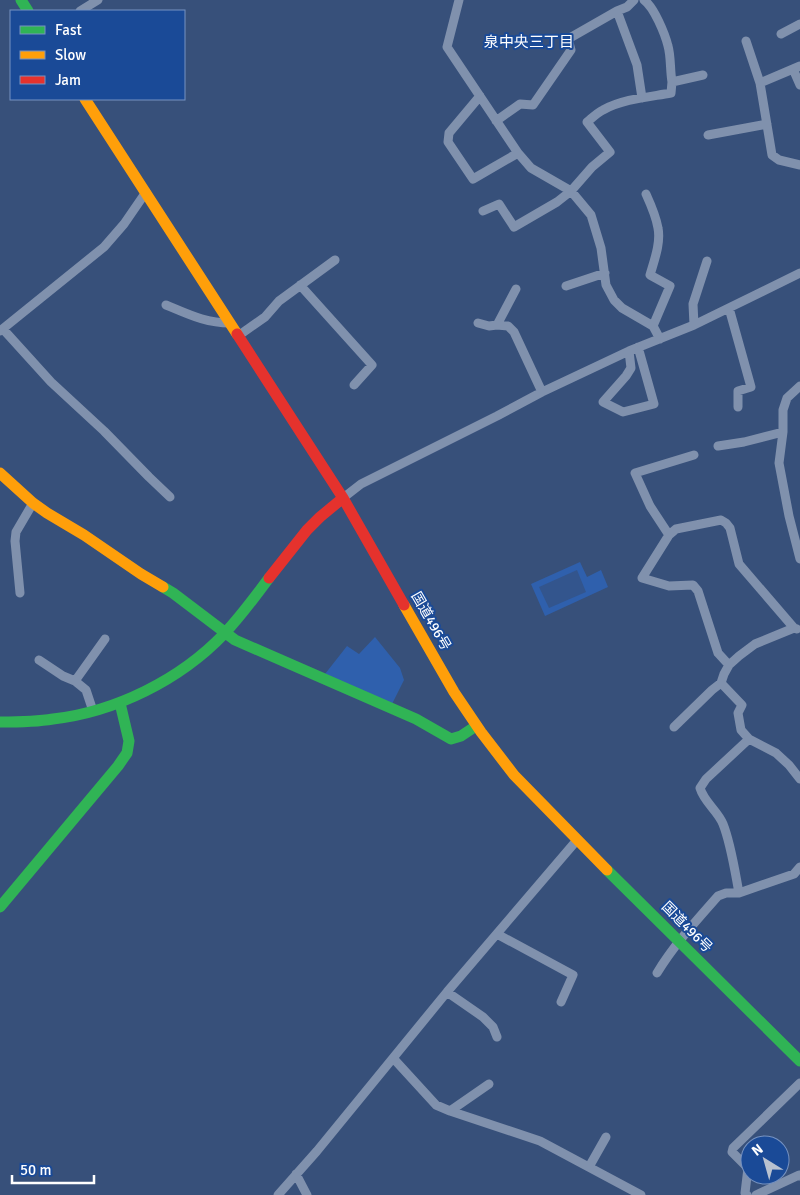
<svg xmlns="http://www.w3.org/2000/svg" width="800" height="1195" viewBox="0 0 800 1195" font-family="Signika,'Noto Sans JP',sans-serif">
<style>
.green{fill:#2f60ad}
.water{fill:#33558d}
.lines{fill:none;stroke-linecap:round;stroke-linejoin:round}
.street{stroke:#8091ad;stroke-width:9}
.fast{stroke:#30b455;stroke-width:11}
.slow{stroke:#ff9f0a;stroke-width:11}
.jam{stroke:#e5322d;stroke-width:11}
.labels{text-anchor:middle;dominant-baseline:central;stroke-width:4;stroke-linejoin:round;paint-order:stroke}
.street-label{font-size:14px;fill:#fff;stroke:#1a4a97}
.neighbourhood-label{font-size:15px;fill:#fff;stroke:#1a4a97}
</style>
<rect width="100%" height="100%" fill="#37507a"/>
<!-- green -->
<path class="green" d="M580 562 587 577 601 570 608 587 545 616 531 584Z
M375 637 400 668 404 680 392 704 325 674 347 646 359 654Z"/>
<!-- water -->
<path class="water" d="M577 570 586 592 549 608 539 587Z"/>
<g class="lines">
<!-- street -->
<path class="street" d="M459 0 447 47 518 153 531 168 571 191 591 215 601 248 606 285 614 300 622 308 653 326 660 339
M644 0C654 7 665 34 668 46 671 56 670 71 672 82
M80 11 98 0
M617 11 627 7 634 0
M781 34 800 24
M746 41 760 83
M800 66 760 83 772 155 779 160 800 165
M793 69 800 85
M480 96 449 133 448 142 473 179 518 153
M496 121 520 104 533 105 571 50 568 39 617 11 637 65 642 98
M708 135 767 124
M646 194C651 205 656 216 658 228 661 243 654 261 650 275L670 286 653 326
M483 211 499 204 514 227 557 202 571 191 592 167 610 152 587 122C592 118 597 113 603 110 623 99 649 97 671 93L672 82 703 75
M300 285 372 365 354 385
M566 286 605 273
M166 305C188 314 205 323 230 323
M729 308 751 387 738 391V407
M478 323 489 326 497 325 508 326 514 332 542 392
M497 325 516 289
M694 325 693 304 707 261
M3 329 51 382 104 431 149 477 170 497
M0 331 104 247 124 224 146 192
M238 336 265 317 279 301 335 260
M629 351 631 368 626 376 603 402 623 412 654 404 638 347
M800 386 787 398 783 410V432L779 463 789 516 800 559
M718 446 744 442 783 432
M343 498 361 484 497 416 542 392 629 351 694 325 800 273
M669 535 650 506 635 473 694 455
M20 593 15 541 16 532 33 503
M39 660 63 676 75 681 86 690 93 711
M729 665 718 653 698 591 693 585 669 586 642 578 669 535 676 529 721 520 726 523 730 528 739 564 794 628
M75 681 105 639
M721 683 742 705 738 713 741 730 749 739 776 753 789 765 800 779
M674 727 712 690 721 683 724 674 729 665 739 656 755 644 794 628 797 629
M739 893C735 872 731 844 723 824 718 811 704 802 700 788L706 779 749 739
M497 934 573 975 561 1002
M657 973C674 945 696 921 718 896L726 893H739L794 874 800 867
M447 992 483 1017 493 1027 497 1037
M393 1058 436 1105 450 1111 489 1084
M450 1111 540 1141 641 1195
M589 1167 606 1137
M296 1174 307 1195
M278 1195 317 1151 447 992 577 840
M747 1195 745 1193 748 1168 732 1152 733 1148 800 1083
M756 1195 799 1175 800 1176"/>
<!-- fast -->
<path class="fast" d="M21 0 28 11
M163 587 173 593 235 640 416 719 451 739 461 736 476 726
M0 722C18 722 35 722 53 719 115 712 180 680 224 634 240 617 255 597 269 578
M607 870 800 1061
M0 907 118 766 127 753 129 741 120 703"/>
<!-- slow -->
<path class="slow" d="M85 99 237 334
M0 473 33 503 47 513 84 535 141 574 163 587
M404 605 454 692 481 732 514 775 607 870"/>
<!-- jam -->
<path class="jam" d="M237 334 343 498
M269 578 307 530 320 517 343 498 404 605"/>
</g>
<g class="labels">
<!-- street labels -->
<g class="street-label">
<text transform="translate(431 621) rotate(60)">国道496号</text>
<text transform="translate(687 927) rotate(45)">国道496号</text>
</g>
<!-- neighbourhood labels -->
<g class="neighbourhood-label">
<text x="529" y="42">泉中央三丁目</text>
</g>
</g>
<!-- legend -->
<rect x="10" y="10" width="175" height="90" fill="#1a4a97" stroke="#7692c1"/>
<rect x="20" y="26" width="25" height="8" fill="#30b455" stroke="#7692c1"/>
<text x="55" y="35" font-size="15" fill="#ffffff">Fast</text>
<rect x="20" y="51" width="25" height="8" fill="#ff9f0a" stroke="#7692c1"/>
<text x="55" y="60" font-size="15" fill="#ffffff">Slow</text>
<rect x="20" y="76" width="25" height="8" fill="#e5322d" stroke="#7692c1"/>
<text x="55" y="85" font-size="15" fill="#ffffff">Jam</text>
<!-- north arrow -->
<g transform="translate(765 1160) rotate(323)"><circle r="24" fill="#1a4a97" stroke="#7692c1"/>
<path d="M0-4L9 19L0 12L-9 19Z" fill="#b9c2d0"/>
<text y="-8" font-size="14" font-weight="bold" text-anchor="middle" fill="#ffffff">N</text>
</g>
<!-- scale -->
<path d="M12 1175v8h82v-8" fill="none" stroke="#ffffff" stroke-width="2.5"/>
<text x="20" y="1175" font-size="15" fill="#ffffff" stroke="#1a4a97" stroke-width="4" paint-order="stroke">50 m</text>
</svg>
